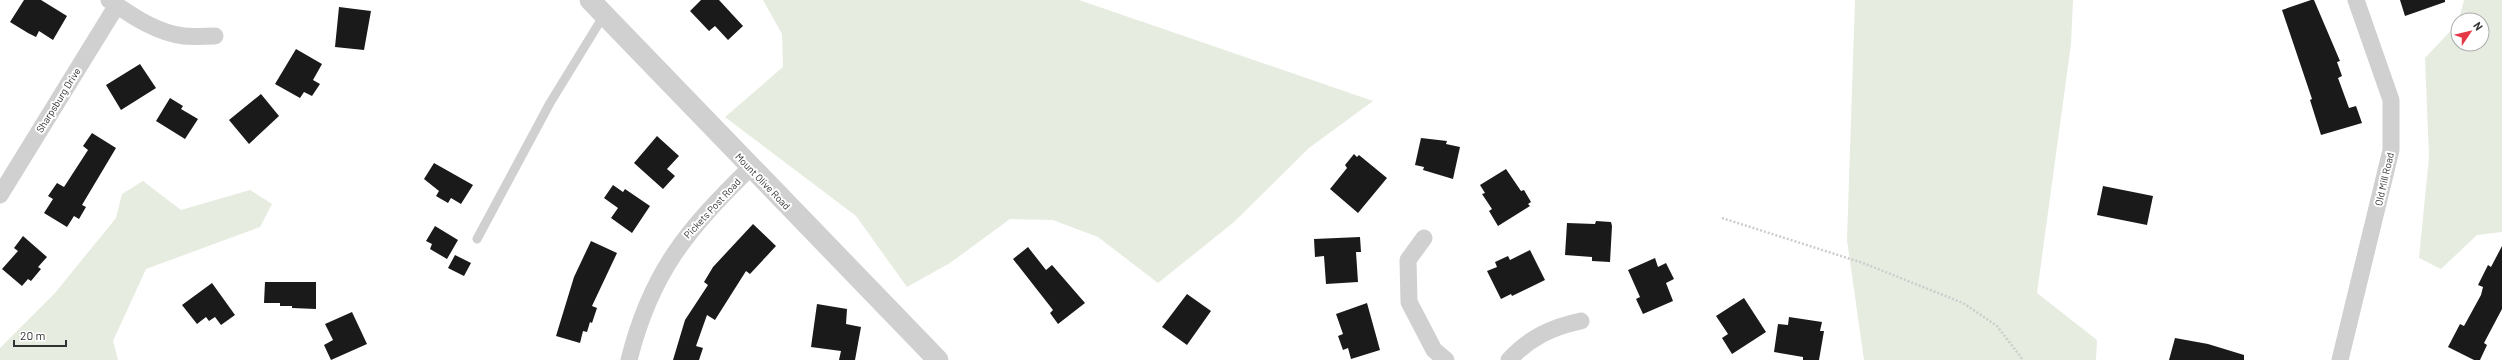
<svg xmlns="http://www.w3.org/2000/svg" width="2502" height="360" viewBox="0 0 2502 360" font-family="Barlow,sans-serif">
<style>
.green{fill:#e6ecdf}
.building{fill:#1a1a1a}
.lines{fill:none;stroke-linecap:round;stroke-linejoin:round}
.path{stroke:#cdcdcd;stroke-width:2.5;stroke-dasharray:2 2;stroke-linecap:butt}
.service{stroke:#d0d0d0;stroke-width:9}
.minor{stroke:#d0d0d0;stroke-width:17}
.tertiary{stroke:#d0d0d0;stroke-width:21}
.labels{text-anchor:middle;dominant-baseline:central;stroke-width:4;stroke-linejoin:round;paint-order:stroke}
.street-label{font-size:10px;fill:#333;stroke:#fff}
</style>
<rect width="100%" height="100%" fill="#fff"/>
<!-- green -->
<path class="green" d="M763 0H1079L1373 101 1309 148 1234 222 1158 283 1098 237 1053 220 1010 219 950 263 907 287 856 216 725 117 783 67 782 34Z
M1855 0H2073L2071 44 2037 293 2097 340 2096 360H1864L1847 240Z
M2464 0H2502V232L2477 235 2441 269 2419 258 2429 157 2425 58 2458 23V44H2482V20H2459Z
M143 181 181 210 250 190 272 204 260 227 146 269 113 341 118 360H0V348L55 293 116 218 122 194Z"/>
<!-- building -->
<path class="building" d="M24 0H41L67 16 53 40 39 31 36 37 28 33 10 22Z
M701 0H719L743 26 728 40 715 26 709 31 690 11Z
M2311 0H2314L2340 61 2337 62 2342 76 2338 78 2349 108 2356 106 2362 123 2321 135 2310 100 2312 99 2282 10Z
M2400 0H2445V2L2405 16Z
M339 7 371 11 364 50 335 47Z
M296 49 322 64 313 80 320 84 312 96 304 92 300 98 275 84Z
M140 64 156 88 121 110 106 85Z
M261 94 279 116 249 144 229 120Z
M170 98 183 106 181 109 198 119 185 139 156 121Z
M92 133 116 148 82 205 86 207 79 219 74 216 67 227 44 213 53 199 48 196 57 183 64 187 88 150 83 146Z
M657 136 679 156 667 169 675 176 663 189 634 163Z
M1421 138 1447 141 1446 144 1460 147 1453 179 1423 170 1424 167 1415 165Z
M1354 154 1357 157 1359 155 1387 178 1358 213 1330 189 1347 168 1345 165Z
M434 163 473 185 461 204 451 198 448 203 436 196 439 191 424 179Z
M1506 169 1521 191 1524 190 1531 202 1528 204 1530 206 1498 226 1489 211 1492 209 1482 194 1485 193 1480 185Z
M613 185 623 192 625 189 650 206 632 233 611 218 618 208 604 198Z
M2103 186 2153 196 2147 225 2097 215Z
M1596 221 1611 222 1612 226 1610 262 1592 261V257L1565 255 1567 223 1595 224Z
M753 224 776 246 750 274 746 271 715 320 707 315 696 346 703 348 699 360H673L685 320 708 285 704 282 713 267Z
M435 226 458 240 447 259 430 249 432 244 426 241Z
M23 236 47 257 38 267 41 269 31 281 28 279 22 286 2 269 18 251 14 248Z
M1360 237 1361 252H1356L1358 282 1326 284 1324 256 1315 257 1314 239Z
M591 241 617 253 592 306 597 308 592 323 590 322 587 332 583 331 580 343 556 336 574 277Z
M2502 246V309L2484 343 2487 345 2480 360H2474L2448 347 2460 324 2464 326 2481 295 2483 287 2478 285 2488 265 2491 267Z
M1028 247 1046 270 1052 265 1085 303 1058 324 1050 313 1053 310 1013 259Z
M1530 250 1545 280 1512 296 1511 294 1501 299 1487 271 1497 267 1495 262 1508 256 1510 260Z
M455 255 471 263 464 276 448 268Z
M1655 258 1658 267 1666 263 1674 279 1666 283 1673 301 1643 314 1636 299 1640 297 1628 270Z
M265 282H316V309L292 308V306H280V303H264Z
M212 283 235 315 221 325 215 317 209 321 206 317 197 324 182 305Z
M1187 294 1211 311 1187 345 1162 327Z
M1744 298 1766 332 1732 354 1722 338 1728 334 1716 316Z
M1367 303 1380 350 1351 359 1348 348 1343 350 1338 336 1343 334 1336 314Z
M817 304 847 309 846 324 861 327 855 360H839L841 351 811 347Z
M352 312 367 344 331 360 324 345 333 340 325 324Z
M1789 317 1822 322 1820 331H1824L1819 360H1803V357L1774 352 1778 324 1788 325Z
M2175 338 2208 344 2244 355V360H2169Z"/>
<g class="lines">
<!-- path -->
<path class="path" d="M1722 218 1863 263 1963 303 1997 326 2023 360"/>
<!-- service -->
<path class="service" d="M477 239 550 103 604 15"/>
<!-- minor -->
<path class="minor" d="M109 0C131 15 156 33 184 36 194 37 205 36 215 36
M0 195 117 5
M1424 238 1408 260 1409 302 1434 350 1446 360
M629 360C651 272 687 230 750 168
M1509 360C1529 338 1552 327 1581 321
M2340 360 2391 150V100L2356 0"/>
<!-- tertiary -->
<path class="tertiary" d="M590 0 938 360"/>
</g>
<g class="labels">
<!-- street labels -->
<g class="street-label">
<text transform="translate(58 100) rotate(-58)">Sharpsburg Drive</text>
<text transform="translate(2384 179) rotate(-77)">Old Mill Road</text>
<text transform="translate(763 181) rotate(46)">Mount Olive Road</text>
<text transform="translate(712 208) rotate(-47)">Pickets Post Road</text>
</g>
</g>
<!-- north arrow -->
<g transform="translate(2470 32) rotate(55)"><circle r="19" fill="#ffffff" stroke="#adadad"/>
<path d="M0-3L7 15L0 10L-7 15Z" fill="#e63946"/>
<text y="-6" font-size="11" font-weight="bold" text-anchor="middle" fill="#333333">N</text>
</g>
<!-- scale -->
<path d="M14 340v6h52v-6" fill="none" stroke="#333333" stroke-width="2"/>
<text x="20" y="340" font-size="12" fill="#333333" stroke="#ffffff" stroke-width="3" paint-order="stroke">20 m</text>
</svg>
